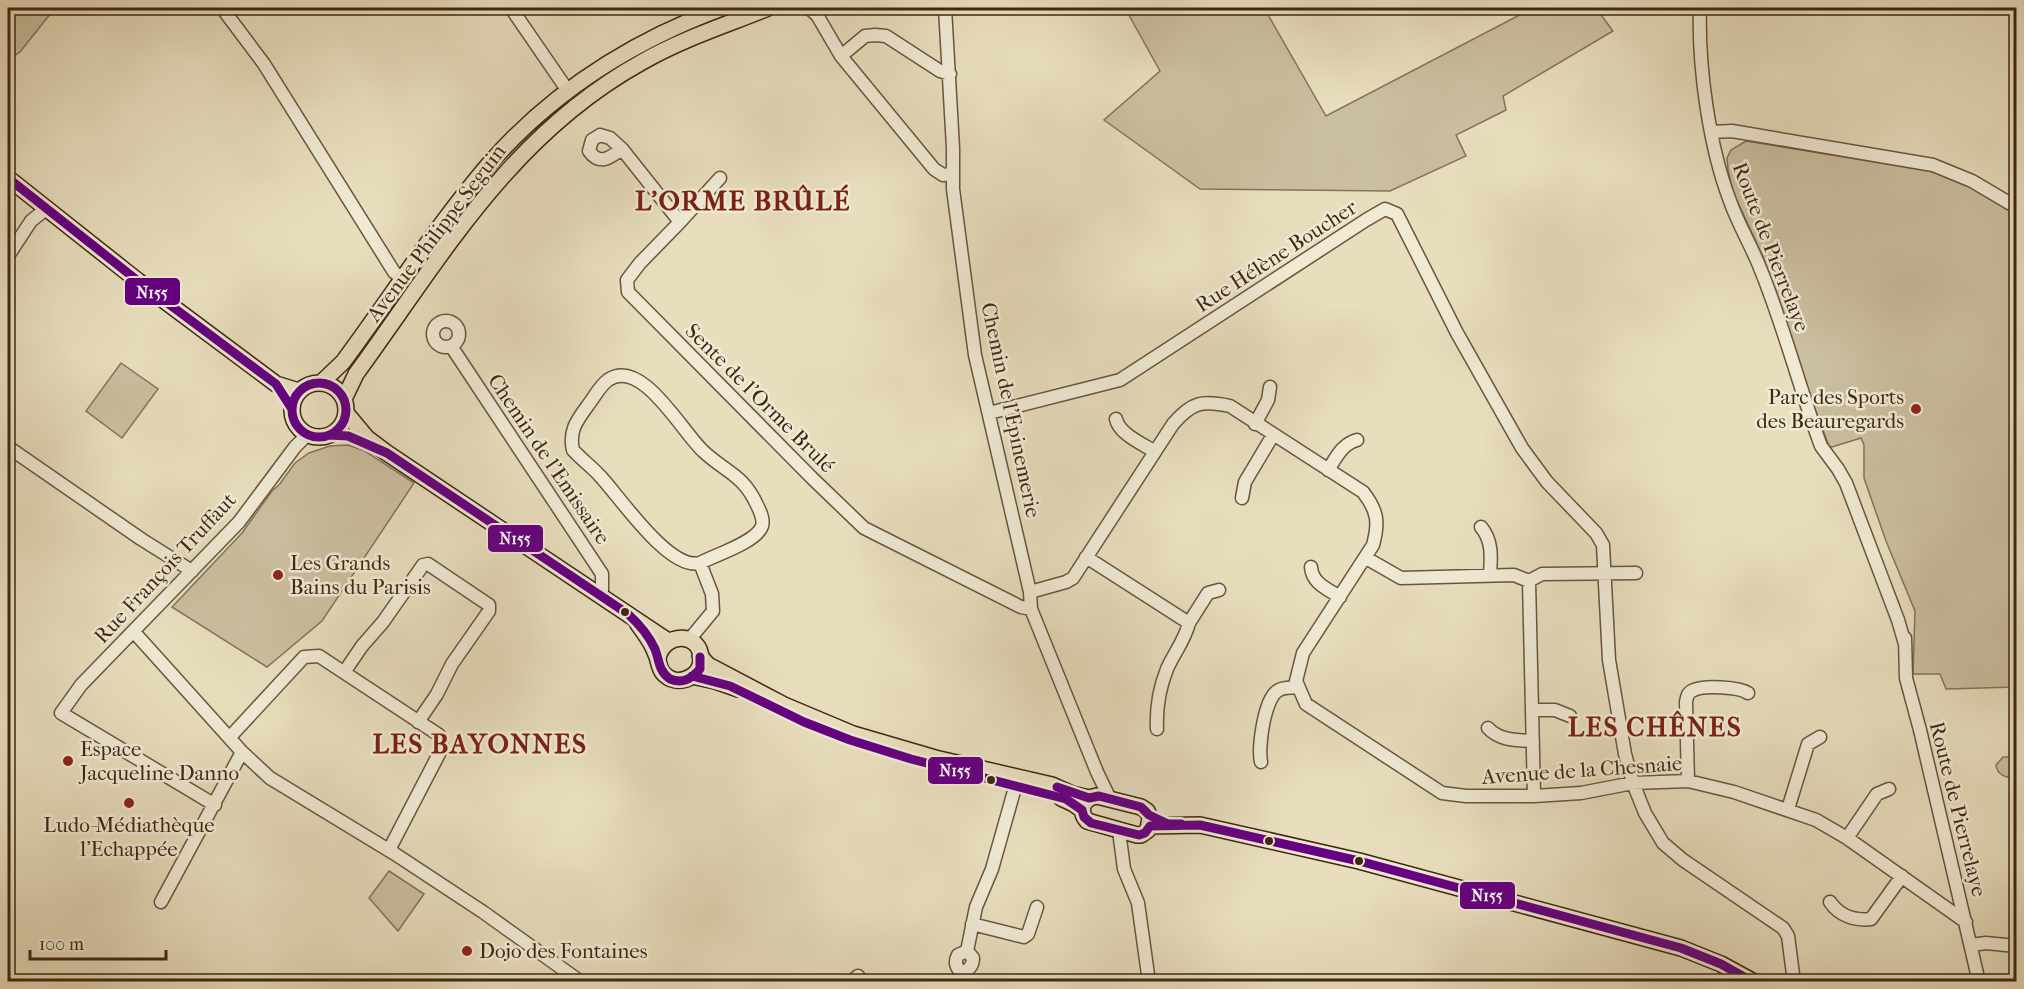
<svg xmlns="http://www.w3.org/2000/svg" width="2024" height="989" viewBox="0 0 2024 989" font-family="'IM FELL French Canon',serif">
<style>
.green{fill:#cbbfa1;stroke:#85735a;stroke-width:1.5}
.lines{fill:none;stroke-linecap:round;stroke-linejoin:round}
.minor-casing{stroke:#69553d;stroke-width:15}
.major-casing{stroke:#3f2712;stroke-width:18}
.minor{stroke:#f0ead5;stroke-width:12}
.major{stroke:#e8debe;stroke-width:15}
.bus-1-casing{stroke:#f0ead5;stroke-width:14}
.bus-1{stroke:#640082;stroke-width:9}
.poi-dot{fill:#8f2418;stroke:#f0ead5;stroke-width:2}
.bus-dot{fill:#3f2712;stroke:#f0ead5;stroke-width:2}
.labels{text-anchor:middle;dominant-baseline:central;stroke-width:5;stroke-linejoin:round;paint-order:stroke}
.street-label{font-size:21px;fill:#3f2712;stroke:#f0ead5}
.poi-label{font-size:21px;fill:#3f2712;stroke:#f0ead5;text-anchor:start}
.district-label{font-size:27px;font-weight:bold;letter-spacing:1.5px;fill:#7a1f14;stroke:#f0ead5}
.line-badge{stroke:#f0ead5;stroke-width:2}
.badge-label{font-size:16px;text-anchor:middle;font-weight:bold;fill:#fff}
</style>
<rect width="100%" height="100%" fill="#e8debe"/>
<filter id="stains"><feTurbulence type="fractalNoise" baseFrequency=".00333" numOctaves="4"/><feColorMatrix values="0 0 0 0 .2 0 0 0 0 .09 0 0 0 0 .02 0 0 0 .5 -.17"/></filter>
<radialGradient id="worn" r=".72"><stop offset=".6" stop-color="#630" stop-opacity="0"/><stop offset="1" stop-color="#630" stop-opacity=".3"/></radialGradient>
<!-- green -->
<path class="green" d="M8 8H55L20 52 8 60Z
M1125 8H1276L1267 13 1326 116 1533 8H1596L1613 31 1503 96 1506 110 1456 135 1466 156 1390 191 1200 189 1104 120 1160 71Z
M1746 141 1939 172 1959 179 2016 212V687L1946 689 1940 674H1913L1915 611 1886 541 1864 478V445L1861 438 1832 447 1829 446 1804 381 1764 259 1733 192 1728 170 1727 158 1731 150Z
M121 363 158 389 122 438 86 411Z
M348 445 365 451 414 483 322 621 267 667 172 607 242 533 272 491 279 485 295 463 309 453 330 446Z
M2003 757H2016V779C2007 777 1997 776 1996 765Z
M389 871 424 894 398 931 369 898Z"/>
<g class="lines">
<!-- minor casing -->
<g class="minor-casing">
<path id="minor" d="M222 8 264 64 394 272 403 279
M511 8 568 91
M809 8 817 15 841 56 934 169 943 175 952 174
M945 8 953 148V189L975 355 1030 592 1031 609 1097 772 1110 799
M1700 8C1698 66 1709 146 1730 201 1738 224 1751 245 1760 268 1784 326 1799 387 1821 446L1838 469 1846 483 1898 620 1905 644
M841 56 865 36 875 35 886 36 940 71 950 74
M1711 132 1732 131 1933 165 1972 181 2016 207
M622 149C609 158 600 166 589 151L592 140 600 135 610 138 622 149 680 222 640 263 627 280 628 292 812 478 864 528 1021 607 1031 609
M680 222 720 178
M8 256 31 221 46 209
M433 334a13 13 0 1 1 26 0a13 13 0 1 1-26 0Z
M451 346 602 574V596
M989 413 1120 380 1366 220 1385 209 1397 214 1457 333 1522 448 1547 482 1596 533 1603 545 1609 660 1625 754 1633 783 1645 813 1663 843 1683 860 1783 928 1788 936 1794 982
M1116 419C1119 434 1143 444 1155 452
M1255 424 1268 400 1270 387
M8 447 141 539 192 571
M1328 470C1336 458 1342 444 1357 440
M1242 498 1245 482 1273 435
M1481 527C1493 541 1491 558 1490 575
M1086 557 1189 623C1185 640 1174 653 1167 669 1159 689 1156 708 1157 729
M1366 558 1401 578 1514 575 1529 581 1534 796
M1311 567C1312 583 1327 589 1340 597
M1529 581 1542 574 1636 573
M1030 592 1066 582 1073 578 1173 424C1192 402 1202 400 1230 406L1363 492C1378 511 1379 523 1373 545L1303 653 1296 681 1306 704 1442 793 1466 796H1534L1581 793 1633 783 1688 781 1734 792 1816 820 1847 838 1966 922
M1189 623 1208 593 1219 590
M134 632 242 752 270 778 395 854 483 912 581 982
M1905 638 1906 678 1920 730 1979 982
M689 640 713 611 712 594 700 563C669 571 620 497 600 476 592 467 581 459 573 450 568 429 579 418 591 401 596 394 601 385 608 380 642 357 682 432 703 451 725 472 743 474 757 505 760 511 764 519 762 526 757 542 715 555 700 563
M345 671 362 646 383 622 423 565 428 564 489 605V611L452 664 437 694 418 722
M1532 710H1555L1570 716
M1488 728C1500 741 1517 740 1533 741
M230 737 304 657 319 656 439 735 442 748 389 850
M1261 762C1258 748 1264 697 1279 690 1284 687 1292 688 1298 687
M1688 781 1686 702C1687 696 1688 692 1694 690 1704 685 1739 687 1748 693
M215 805 61 713 81 685 239 522 295 447 307 435
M1788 809 1808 744 1820 737
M1119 831 1124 869 1138 903 1149 982
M1847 838 1877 794 1889 789
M161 902 242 752
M1830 902C1839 915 1854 921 1871 919L1902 876
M972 924 1024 937 1028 934 1037 907
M1971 945 1986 943 2016 946
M967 951 976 907 992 869 1018 777
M967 951 973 958C973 966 969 969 963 973 956 969 954 962 958 955Z
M851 982 858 976 862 982"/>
</g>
<!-- major casing -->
<g class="major-casing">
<path id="major" d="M8 178 138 281 276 384 299 391
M292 410a27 27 0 1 1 54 0a27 27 0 1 1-54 0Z
M321 383 343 362C392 296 436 226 489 164 552 92 633 41 722 8
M344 399 356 374C442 256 510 135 642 62 682 39 726 25 768 8
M347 414 367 438 387 453 668 641
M638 624C644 633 651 641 655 652 659 659 658 667 663 673 676 688 701 678 701 659 701 632 664 631 658 658
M700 656 708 665 784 705 853 734 935 758 1052 785 1072 794 1089 798
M692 676 715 681 738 689
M1097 796 1141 807 1147 811 1150 817 1148 830 1141 835H1137L1087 821C1078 810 1083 798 1097 796Z
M1061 798 1074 804 1082 810
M1150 826 1200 825 1359 861 1681 948 1721 964 1754 982"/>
</g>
<!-- minor -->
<use href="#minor" class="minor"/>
<!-- major -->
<use href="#major" class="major"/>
<!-- bus-1 casing -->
<g class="bus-1-casing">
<path id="bus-1" d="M8 178 138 281 276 384 292 409
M292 410a27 27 0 1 1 54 0a27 27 0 1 1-54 0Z
M330 435 348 436 387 453 628 614C639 624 649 636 655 649 660 662 658 670 670 679
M692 676 730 686 804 722 850 740 911 759 1066 799 1082 810 1084 817 1091 823 1139 835 1145 833 1150 826 1200 825 1359 861 1681 948 1721 964 1753 982
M670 679C683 684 691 679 700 669V657
M1057 787 1089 798 1099 796 1141 807 1149 815 1168 824H1181"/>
</g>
<!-- bus-1 -->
<use href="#bus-1" class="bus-1"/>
</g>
<!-- markers -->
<g class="poi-dot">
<circle cx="1916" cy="409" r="6"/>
<circle cx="278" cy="575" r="6"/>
<circle cx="68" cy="761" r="6"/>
<circle cx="129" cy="803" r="6"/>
<circle cx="467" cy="951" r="6"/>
</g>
<g class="bus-dot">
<circle cx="625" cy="612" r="5"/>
<circle cx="991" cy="780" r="5"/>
<circle cx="1269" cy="841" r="5"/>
<circle cx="1359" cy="861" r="5"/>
</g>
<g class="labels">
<!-- street labels -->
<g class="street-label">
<text transform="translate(436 233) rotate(-53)">Avenue Philippe Seguin</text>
<text transform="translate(1771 247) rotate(69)">Route de Pierrelaye</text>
<text transform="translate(1276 256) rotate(-33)">Rue Hélène Boucher</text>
<text transform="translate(760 398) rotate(45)">Sente de l'Orme Brulé</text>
<text transform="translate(1011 410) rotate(78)">Chemin de l'Epinemerie</text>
<text transform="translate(549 459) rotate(56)">Chemin de l'Emissaire</text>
<text transform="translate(165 568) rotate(-47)">Rue François Truffaut</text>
<text transform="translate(1582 770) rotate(-4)">Avenue de la Chesnaie</text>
<text transform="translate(1958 809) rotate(76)">Route de Pierrelaye</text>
</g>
<!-- poi labels -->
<g class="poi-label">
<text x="1904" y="397" text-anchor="end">Parc des Sports<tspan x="1904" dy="24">des Beauregards</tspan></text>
<text x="290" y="563">Les Grands<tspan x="290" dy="24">Bains du Parisis</tspan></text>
<text x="80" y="749">Espace<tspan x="80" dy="24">Jacqueline Danno</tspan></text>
<text x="129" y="825" text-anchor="middle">Ludo-Médiathèque<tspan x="129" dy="24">l'Echappée</tspan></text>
<text x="479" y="951">Dojo des Fontaines</text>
</g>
<!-- district labels -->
<g class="district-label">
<text x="743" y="201">L'ORME BRÛLÉ</text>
<text x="1655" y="727">LES CHÊNES</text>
<text x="480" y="744">LES BAYONNES</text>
</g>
</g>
<g class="line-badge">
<rect x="124" y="277" width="57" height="29" rx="6" fill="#640082"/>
<rect x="487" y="524" width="57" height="29" rx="6" fill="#640082"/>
<rect x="927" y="756" width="57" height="29" rx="6" fill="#640082"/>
<rect x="1459" y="881" width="57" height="29" rx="6" fill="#640082"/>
</g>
<g class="badge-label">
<text x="152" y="298">N155</text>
<text x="515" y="544">N155</text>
<text x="955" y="776">N155</text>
<text x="1487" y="901">N155</text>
</g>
<!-- margin -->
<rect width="2024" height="989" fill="none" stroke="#e8debe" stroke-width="30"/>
<rect x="9" y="9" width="2006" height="971" fill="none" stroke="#3f2712" stroke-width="3"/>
<rect x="15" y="15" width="1994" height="959" fill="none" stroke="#3f2712" stroke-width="1.5"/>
<!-- scale -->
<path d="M30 950v9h136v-9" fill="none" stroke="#3f2712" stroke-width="3"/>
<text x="39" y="950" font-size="18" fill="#3f2712" stroke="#f0ead5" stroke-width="4.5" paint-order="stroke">100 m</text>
<rect width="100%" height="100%" filter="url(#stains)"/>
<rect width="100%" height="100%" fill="url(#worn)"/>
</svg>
